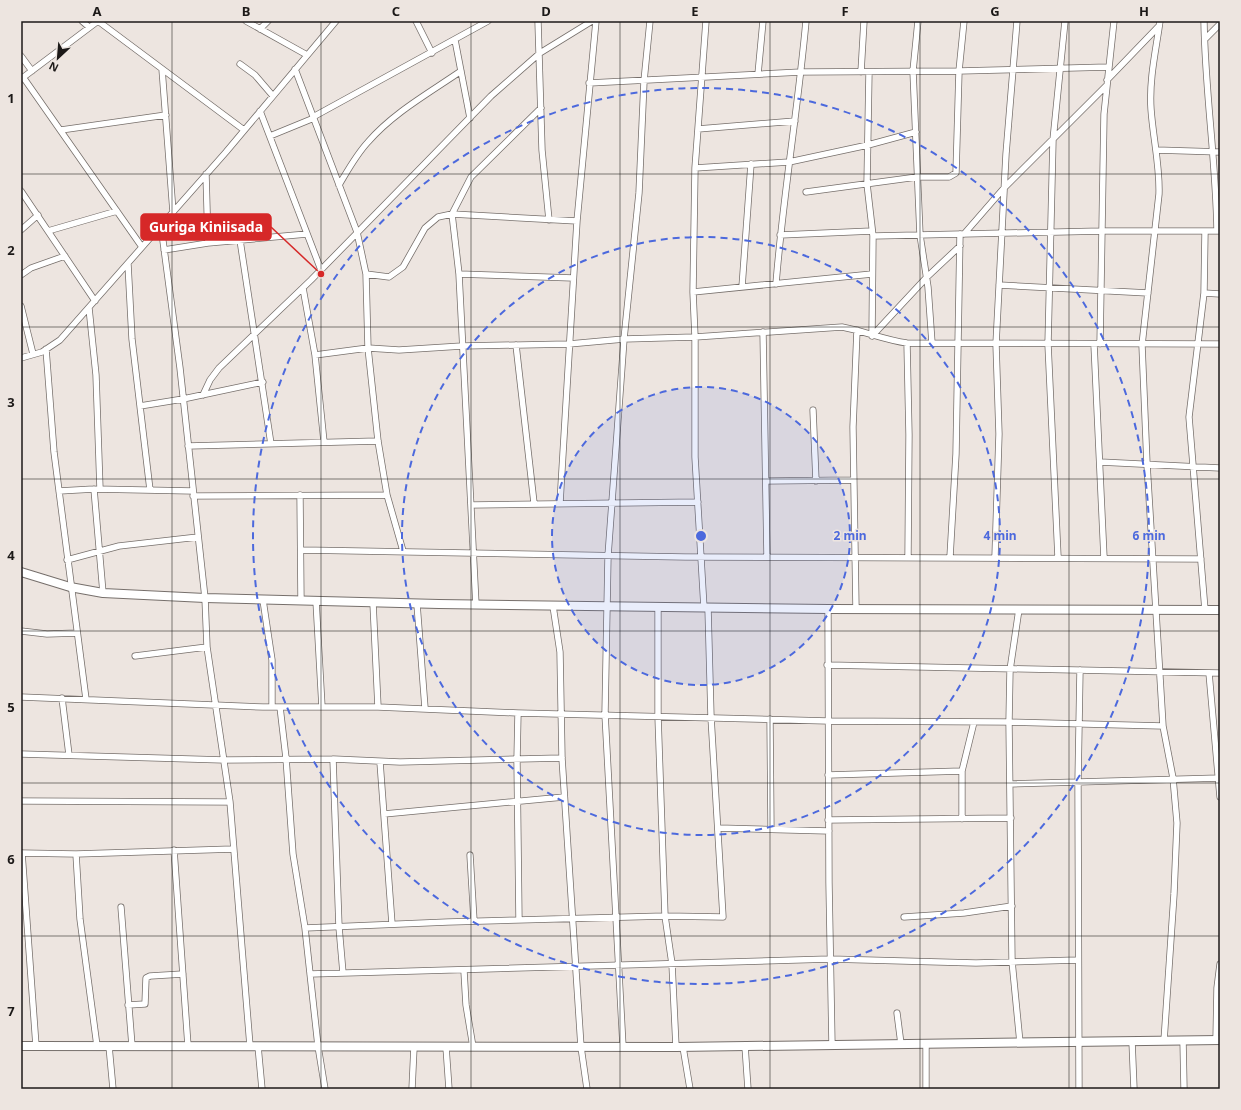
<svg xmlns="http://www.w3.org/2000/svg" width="1241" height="1110" viewBox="0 0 1241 1110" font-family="'Noto Sans',sans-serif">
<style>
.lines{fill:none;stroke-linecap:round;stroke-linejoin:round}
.street-casing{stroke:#766f6b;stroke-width:7}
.secondary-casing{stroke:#766f6b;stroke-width:10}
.street{stroke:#fff;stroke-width:5.5}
.secondary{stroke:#fff;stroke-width:8}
.grid{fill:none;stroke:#1c1918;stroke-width:1;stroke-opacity:0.55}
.ring{fill:none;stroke:#4c69dd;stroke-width:2;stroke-dasharray:7 5}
.centre{fill:#4c69dd;stroke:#ede5e0;stroke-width:2}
.ring-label{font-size:12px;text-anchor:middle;font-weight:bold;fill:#4c69dd;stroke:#ede5e0;stroke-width:3;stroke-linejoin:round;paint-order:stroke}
.leader{fill:none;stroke:#d62828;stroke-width:1.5}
.callout-dot{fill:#d62828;stroke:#ede5e0;stroke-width:1.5}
.callout{fill:#d62828;stroke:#d62828;stroke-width:1.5}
.callout-label{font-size:14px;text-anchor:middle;font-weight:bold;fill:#fff}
.neatline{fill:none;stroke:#1c1918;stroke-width:1.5}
.grid-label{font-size:13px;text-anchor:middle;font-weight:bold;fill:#1c1918}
</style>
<rect width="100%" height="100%" fill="#ede5e0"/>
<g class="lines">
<!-- street casing -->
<g class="street-casing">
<path id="street" d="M82 21 89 27
M98 21 244 130
M246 21 307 55
M416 21 432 53
M538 21 542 150 549 220
M918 21 913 71 920 235 928 287 932 343
M1160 21C1156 50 1149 79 1151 109 1153 138 1160 166 1159 194L1142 345 1147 464 1163 726 1173 778 1177 823 1174 894 1164 1041
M1204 21C1205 91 1216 161 1217 231
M260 29 268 21
M1205 39 1220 24
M455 40 470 118
M21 56 32 71
M240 64 255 75 273 96
M162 69 173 212
M295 69 357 232 366 274 368 348 378 441 387 495 403 551
M861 72 864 21
M869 72 867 184 873 236 872 336
M758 74 763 21
M23 77 142 247
M21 79 98 21
M1107 80 1159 26
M589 83 801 72 959 71 1108 67
M260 111 321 270
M313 117 488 21
M698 129 795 121
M61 130 166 115
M270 136 314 118
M1156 150 1220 152
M695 168 789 162 868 145 916 132
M206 174 208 243
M339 185C348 170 356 155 368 142 393 113 429 93 461 71
M21 191 95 301
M806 192 917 177H949L956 173 959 71 964 21
M161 226 180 368 205 598 207 647 230 802 250 1046
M21 230 38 215
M48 231 117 211
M1205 232 1204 293 1189 417 1205 610
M964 234 1004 188 1106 86
M780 235 872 231
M873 236 1102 231H1220
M240 240 271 444
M164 250 208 243 307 234
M128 264 132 339 150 490
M366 274 389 277 403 267 425 228 438 217 452 214 577 221
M459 274 573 278
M21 275 31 268 65 256
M776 284C783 196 798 109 806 21
M999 285 1148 293
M742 287 751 164
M303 288 315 355 324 442
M693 292 872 274
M1204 293 1220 294
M21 306 33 354
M89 308 96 375 100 489
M763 332 767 557
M872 336 927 277 960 246
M907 343 909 435 908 557
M1094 344 1104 558
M1100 344 1104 114 1114 21
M516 345 534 503
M46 349 54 452 86 699
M315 355 368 348 399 350 462 346 569 344 624 339 695 337 842 327C864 331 885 340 907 343L1220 344
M21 358 42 352 60 340 226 152 336 21
M203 395 210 380 219 368 311 280 491 96 540 53 592 21
M140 406 183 399 263 382
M813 410 816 481
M188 446 378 441
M1100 462 1220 468
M766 481 853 480
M94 489 103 593
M59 491 94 489 193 491
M300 495 301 601
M193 496 387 495
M560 503 577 221 596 21
M471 505 698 502
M302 550 685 557 1201 559
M950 557 956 454 960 234
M995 557 999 434 996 344 1006 154 1017 21
M1058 557 1048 344 1053 140 1065 21
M67 560 119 546 198 537
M263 600 272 660V707
M316 601 322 707
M373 603 378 707
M417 604 425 708
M476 605 459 274 452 214 471 177 541 108
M553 606 560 652 562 758 581 1047 587 1089
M658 607V716L665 916 672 964 676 1047
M704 608 695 457V337L693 292 695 168 706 21
M828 609 829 883 832 1045
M856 609 853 427 857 330
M1019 609 1010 670 1009 722 1012 961 1020 1043
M21 631 47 634 77 633
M135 656 207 647
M827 665 1220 673
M1209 673 1220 797
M21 697 263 707H378L518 713 828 721 1009 722 1163 726
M62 698 69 755
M280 707 286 758 293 854 305 928 318 1046 325 1089
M518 713 517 760 519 920
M770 719 771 829
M21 754 224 760 333 759 400 762 562 758
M333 759 339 927 343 973
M380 762 392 924
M828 775 962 771
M1010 784 1220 778
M21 801 230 802
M384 814 564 797
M962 819V771L974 722
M828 820 1011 818
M718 828 829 831
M174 850 188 1046
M21 853 76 854 233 849
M22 853 36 1046
M76 854 80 919 97 1046
M470 855 474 921
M121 907 132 1046
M904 917 964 913 1012 906
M305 928 448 922 665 916 723 917 711 717 708 608
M464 971 466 1005 473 1047
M310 974 830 959 976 963 1078 960
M128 1005 145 1004 146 978 150 976 183 974
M897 1013 901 1044
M1183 1040 1184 1089
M1216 1040 1217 988 1220 964
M1132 1041 1134 1089
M109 1046 113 1089
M258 1046 262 1089
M745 1046 748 1089
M446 1047 449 1089
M623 1047 605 714 608 556 624 339 639 193 644 81 650 21
M683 1047 690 1089
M412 1089 414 1047
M926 1089V1044
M1079 1089 1078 783 1080 670"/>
</g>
<!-- secondary casing -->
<g class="secondary-casing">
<path id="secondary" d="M21 572 70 587 103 593 205 598 439 604 828 609 1220 610
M21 1046 676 1047 1220 1040"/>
</g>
<!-- street -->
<use href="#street" class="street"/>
<!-- secondary -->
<use href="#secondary" class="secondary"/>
</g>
<!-- grid -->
<path class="grid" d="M172 21V1089M321 21V1089M471 21V1089M620 21V1089M770 21V1089M920 21V1089M1069 21V1089M21 174H1220M21 327H1220M21 479H1220M21 631H1220M21 783H1220M21 936H1220"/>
<!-- distance rings -->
<circle cx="701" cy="536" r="149" fill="#4c69dd" fill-opacity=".12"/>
<g class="ring">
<circle cx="701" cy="536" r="149"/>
<circle cx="701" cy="536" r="299"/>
<circle cx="701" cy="536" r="448"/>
</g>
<circle cx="701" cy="536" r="6" class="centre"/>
<g class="ring-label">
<text x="850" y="540">2 min</text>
<text x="1000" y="540">4 min</text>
<text x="1149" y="540">6 min</text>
</g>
<!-- callouts -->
<path class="leader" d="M321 274L271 227"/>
<circle class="callout-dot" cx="321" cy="274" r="4"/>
<rect class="callout" x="141" y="214" width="130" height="26" rx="4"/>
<g class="callout-label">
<text x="206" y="232">Guriga Kiniisada</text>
</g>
<!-- border -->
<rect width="1241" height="1110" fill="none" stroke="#ede5e0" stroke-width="44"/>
<!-- north arrow -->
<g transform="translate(58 58) rotate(206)" stroke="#ede5e0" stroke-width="3" paint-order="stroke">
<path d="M0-3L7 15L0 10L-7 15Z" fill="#1c1918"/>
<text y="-6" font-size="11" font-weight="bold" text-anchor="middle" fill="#1c1918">N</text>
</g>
<rect x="22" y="22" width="1197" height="1066" class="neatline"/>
<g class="grid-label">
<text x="97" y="16">A</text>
<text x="246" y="16">B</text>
<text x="396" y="16">C</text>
<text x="546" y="16">D</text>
<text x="695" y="16">E</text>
<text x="845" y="16">F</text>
<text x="995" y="16">G</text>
<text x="1144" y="16">H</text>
<text x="11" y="103">1</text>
<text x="11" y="255">2</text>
<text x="11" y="407">3</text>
<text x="11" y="560">4</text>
<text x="11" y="712">5</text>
<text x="11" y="864">6</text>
<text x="11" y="1016">7</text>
</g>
</svg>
